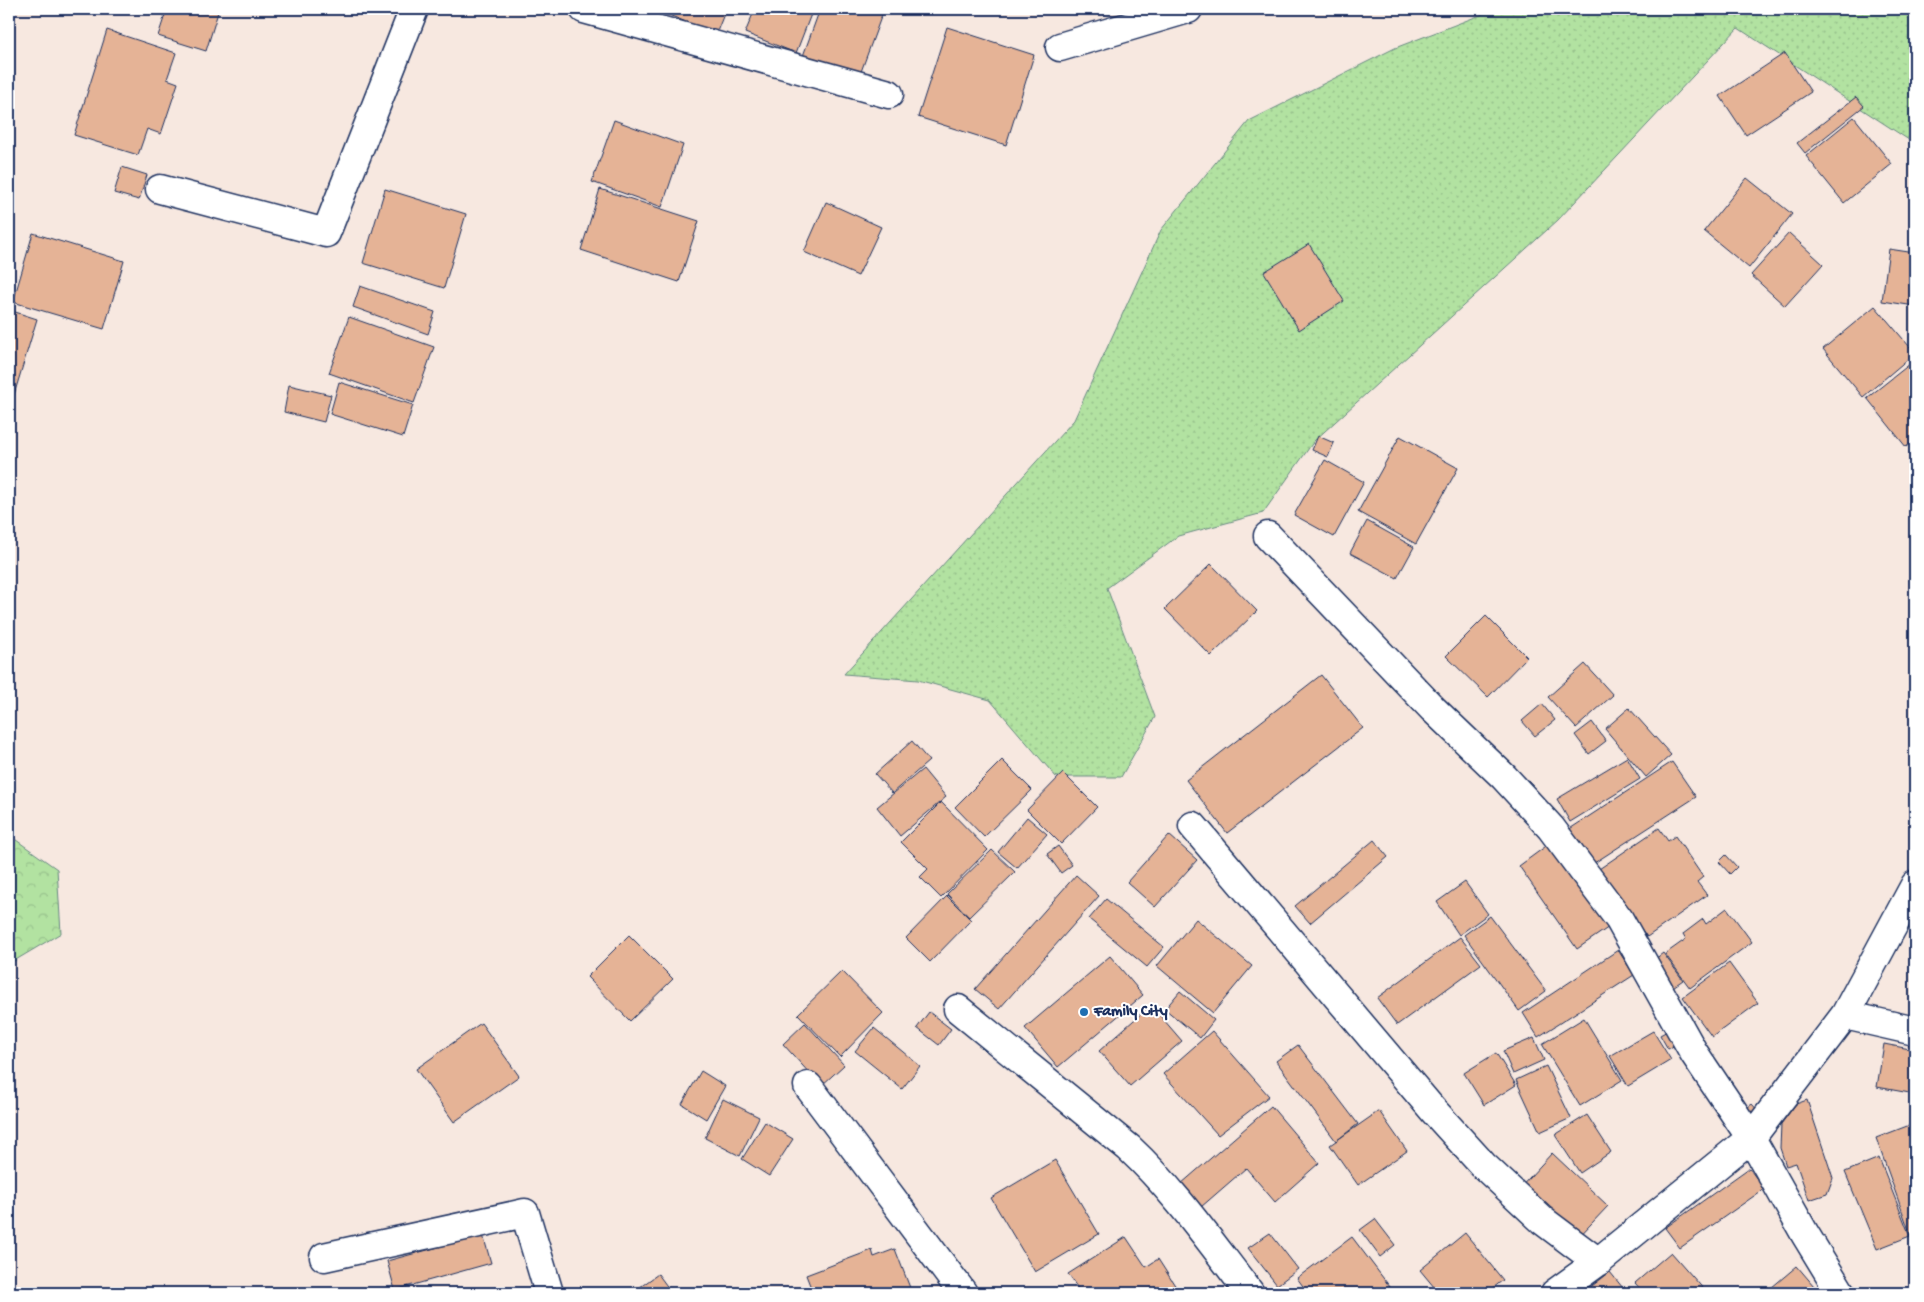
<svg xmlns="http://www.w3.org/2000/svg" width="1924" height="1302" viewBox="0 0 1924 1302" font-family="'Gochi Hand',sans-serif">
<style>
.grass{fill:url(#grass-dots);stroke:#668880}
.forest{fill:url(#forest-crowns);stroke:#668880}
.building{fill:#e5b396;stroke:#1b2f5e}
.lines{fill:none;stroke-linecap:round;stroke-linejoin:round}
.minor-casing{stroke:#1b2f5e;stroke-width:31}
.minor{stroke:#fff;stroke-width:28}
.poi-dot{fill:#1f6fb2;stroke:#fff;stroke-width:2}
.labels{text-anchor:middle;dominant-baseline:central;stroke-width:4;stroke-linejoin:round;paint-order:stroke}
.poi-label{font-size:16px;font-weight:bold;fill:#1b2f5e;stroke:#fff;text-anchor:start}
</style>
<defs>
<pattern id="grass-dots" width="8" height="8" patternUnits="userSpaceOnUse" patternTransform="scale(1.25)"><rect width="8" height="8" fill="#b2e2a1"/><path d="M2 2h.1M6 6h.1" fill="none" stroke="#98c28d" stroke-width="1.8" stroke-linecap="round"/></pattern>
<pattern id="forest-crowns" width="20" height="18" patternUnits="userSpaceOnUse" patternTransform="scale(1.25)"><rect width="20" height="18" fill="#b2e2a1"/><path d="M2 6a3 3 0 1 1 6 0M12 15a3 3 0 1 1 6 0" fill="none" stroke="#98c28d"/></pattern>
</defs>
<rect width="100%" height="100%" fill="#f7e8e0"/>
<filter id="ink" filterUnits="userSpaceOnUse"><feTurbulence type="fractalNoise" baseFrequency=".02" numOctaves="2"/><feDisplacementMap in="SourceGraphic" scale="10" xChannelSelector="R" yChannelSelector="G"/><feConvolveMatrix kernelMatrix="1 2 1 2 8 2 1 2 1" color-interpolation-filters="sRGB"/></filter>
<g filter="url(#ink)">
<!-- grass -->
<path class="grass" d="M1496 9H1915V144L1738 28 1558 220 1314 441 1263 513 1178 536 1107 588 1155 717 1121 777H1056L990 700 918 680 844 674 1074 420 1161 230 1249 121 1395 48Z"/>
<!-- forest -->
<path class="forest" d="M9 835 57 869 61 933 9 964Z"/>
<!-- building -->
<path class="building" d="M167 9H219L206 51 158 36Z
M654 9H726L716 34Z
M755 9H813L796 53 745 33Z
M820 9H884L855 88 799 67Z
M947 27 1034 55 1006 145 918 117Z
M107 30 176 53 167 79 178 83 161 134 147 129 138 155 74 135Z
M1785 53 1811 92 1746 135 1720 96Z
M1856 97 1864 106 1805 153 1797 143Z
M1854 117 1892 164 1844 203 1806 156Z
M614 120 683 145 662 207 592 182Z
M122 167 147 175 139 200 114 193Z
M1747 178 1792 214 1749 268 1704 231Z
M385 189 466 214 444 288 363 263Z
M600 189 699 221 679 282 581 250Z
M826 202 881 227 858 276 804 252Z
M33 233 124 261 104 329 13 302Z
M1789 233 1823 264 1785 306 1751 275Z
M1309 244 1344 301 1299 330 1264 272Z
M1889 249 1915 253V306L1882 301Z
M360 286 435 312 428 334 353 307Z
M1875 306 1915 353 1863 397 1823 349Z
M9 310 37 319 13 398 9 397Z
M349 317 434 347 414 403 329 373Z
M1915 360V440L1906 447 1867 398Z
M339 382 413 405 403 437 330 414Z
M289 385 331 395 324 422 284 412Z
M1318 436 1334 443 1328 457 1312 450Z
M1400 436 1458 468 1416 544 1358 512Z
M1325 460 1364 482 1334 537 1294 515Z
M1367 521 1414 547 1397 578 1350 553Z
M1211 564 1257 611 1211 656 1165 609Z
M1486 616 1527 657 1488 697 1446 656Z
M1585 664 1613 695 1576 728 1548 697Z
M1321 675 1363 728 1227 833 1186 780Z
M1542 704 1555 720 1535 736 1522 721Z
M1629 708 1671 755 1646 777 1605 729Z
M1592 722 1606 741 1589 754 1575 735Z
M912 741 929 761 892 793 875 774Z
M1627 757 1640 779 1570 822 1557 799Z
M1002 760 1032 790 984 837 955 807Z
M1672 762 1696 797 1588 867 1565 832Z
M923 769 946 797 900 836 877 807Z
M1063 773 1097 807 1061 844 1027 810Z
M941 802 988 850 941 898 920 877 928 869 901 842Z
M1027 817 1047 834 1017 868 998 852Z
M1659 828 1668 841 1675 836 1703 877 1697 882 1707 895 1647 937 1599 869Z
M1169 835 1197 860 1155 907 1127 882Z
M1374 840 1388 857 1310 923 1295 906Z
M1553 841 1612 925 1577 949 1519 866Z
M1058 846 1072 865 1061 873 1047 854Z
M992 850 1015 872 969 917 947 894Z
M1726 855 1737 867 1730 874 1719 862Z
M1076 875 1099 896 999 1009 975 989Z
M1465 882 1488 914 1459 935 1437 902Z
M947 896 971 920 930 962 906 938Z
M1106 899 1164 947 1147 967 1089 919Z
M1727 908 1752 942 1690 988 1665 954 1686 939 1683 934 1703 919 1706 924Z
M1490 916 1546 991 1519 1011 1464 935Z
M1196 919 1252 966 1213 1013 1157 966Z
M629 935 673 979 630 1021 587 977Z
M1460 937 1481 964 1397 1025 1377 998Z
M1618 950 1634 975 1538 1037 1523 1013Z
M1663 953 1683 980 1670 989 1650 963Z
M1110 956 1143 995 1058 1067 1025 1028Z
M1729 963 1758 1003 1712 1037 1683 997Z
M842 971 883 1013 840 1057 798 1014Z
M1180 991 1214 1020 1200 1038 1165 1009Z
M1151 1005 1182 1041 1130 1086 1099 1051Z
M929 1012 951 1029 939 1045 917 1028Z
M1584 1018 1622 1080 1580 1106 1542 1044Z
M481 1023 519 1076 454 1122 416 1069Z
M805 1023 844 1065 821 1086 783 1044Z
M874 1028 920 1066 902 1089 855 1051Z
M1669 1030 1677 1044 1668 1049 1660 1035Z
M1212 1031 1269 1096 1218 1135 1163 1074Z
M1653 1031 1671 1060 1628 1086 1610 1056Z
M1534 1038 1544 1060 1513 1074 1503 1051Z
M1884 1044 1915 1050V1094L1877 1087Z
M1298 1045 1358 1124 1336 1141 1276 1061Z
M1496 1053 1516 1085 1484 1105 1464 1073Z
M1546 1066 1571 1118 1540 1132 1516 1080Z
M701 1071 725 1086 706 1119 682 1104Z
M723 1099 759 1117 740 1156 705 1138Z
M1807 1100 1833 1178 1827 1194 1809 1200 1796 1163 1786 1166 1780 1148 1781 1124 1796 1104Z
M1752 1104 1760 1113 1746 1123 1739 1114Z
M1271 1106 1319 1163 1275 1202 1246 1168 1201 1207 1181 1184Z
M1379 1111 1407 1151 1358 1185 1330 1145Z
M1587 1115 1611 1152 1580 1173 1555 1135Z
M765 1122 793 1139 769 1176 742 1159Z
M1915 1123V1231L1910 1233 1876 1138Z
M1552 1153 1608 1206 1574 1242 1518 1190Z
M1879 1158 1910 1236 1877 1249 1845 1172Z
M1055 1160 1099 1234 1035 1272 991 1198Z
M1749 1168 1764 1189 1680 1248 1665 1228Z
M1375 1219 1395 1245 1380 1257 1360 1230Z
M1270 1233 1298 1269 1277 1285 1248 1248Z
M1465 1233 1503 1280 1487 1293H1439L1420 1270Z
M483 1235 491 1263 395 1290 387 1261Z
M1126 1237 1146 1267 1158 1259 1176 1287 1167 1293H1081L1068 1274Z
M1352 1237 1390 1287 1381 1293H1308L1297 1278Z
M895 1249 912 1293H813L806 1275 872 1250 874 1257Z
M1671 1252 1707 1293H1644L1635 1283Z
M1797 1266 1814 1286 1805 1293H1765Z
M1610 1272 1627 1293H1583Z
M658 1274 672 1293H632Z
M1390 1287 1395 1293H1381Z"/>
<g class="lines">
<!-- minor casing -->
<g class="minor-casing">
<path id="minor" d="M584 9 889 94
M1060 47 1188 9
M160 189 326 233 414 9
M1268 536 1433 709 1504 777 1551 828 1619 919 1694 1053 1751 1138 1805 1234 1841 1293
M1193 826 1433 1110 1483 1165 1542 1220 1598 1262
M958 1009 1129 1148C1175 1191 1211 1243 1250 1293
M1845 1015 1915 1031
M808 1086 963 1293
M324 1257 525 1213 549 1293
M1555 1293 1598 1262 1751 1138 1845 1015 1915 885"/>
</g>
<!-- minor -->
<use href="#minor" class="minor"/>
</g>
</g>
<!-- markers -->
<circle class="poi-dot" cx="1084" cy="1012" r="5"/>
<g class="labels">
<!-- poi labels -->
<g class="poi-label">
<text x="1094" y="1012">Family City</text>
</g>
</g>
<!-- margin -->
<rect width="1924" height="1302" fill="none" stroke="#fff" stroke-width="30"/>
<rect x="15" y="15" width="1894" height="1272" fill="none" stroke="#1b2f5e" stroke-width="2" filter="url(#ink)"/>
</svg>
